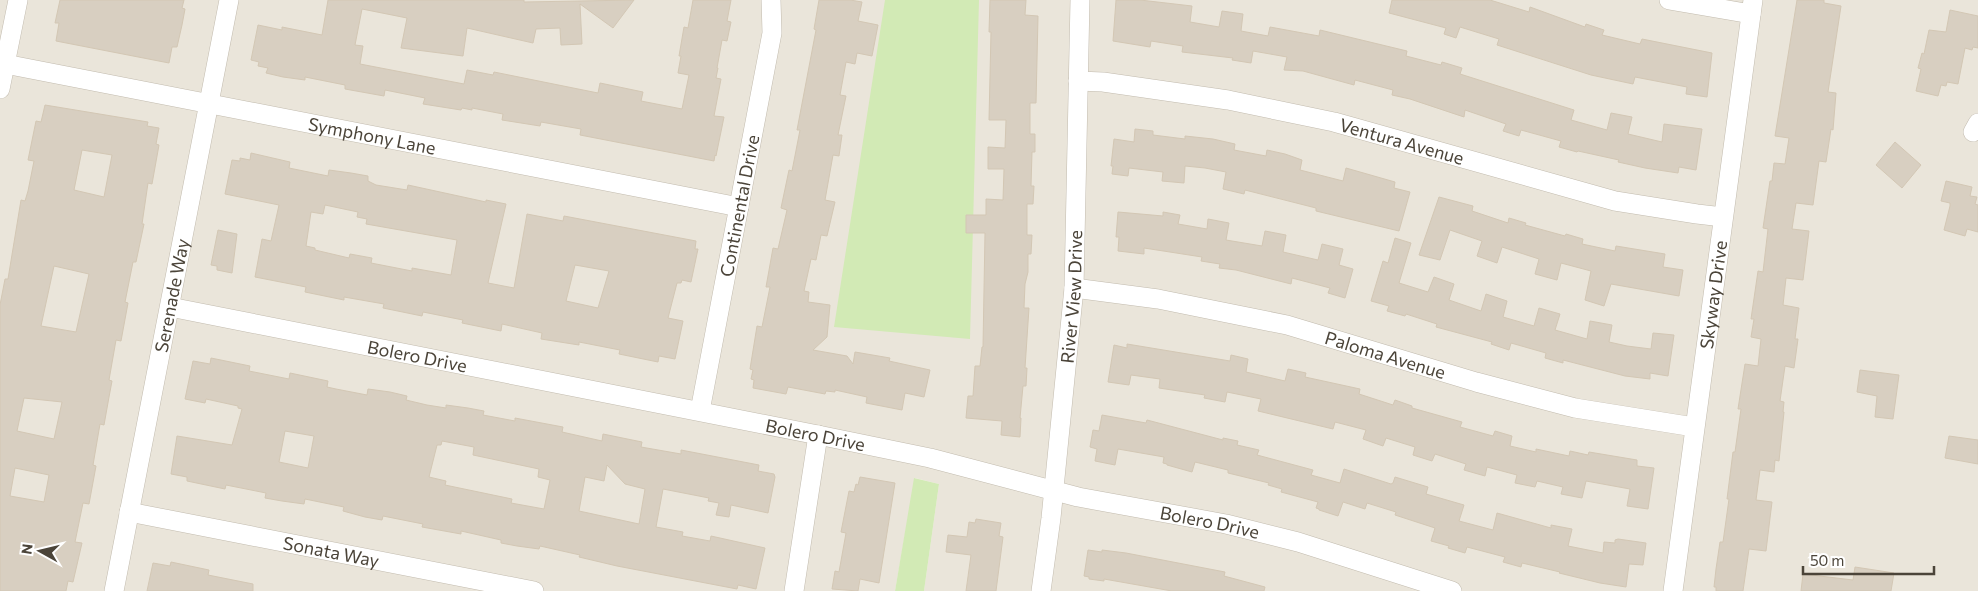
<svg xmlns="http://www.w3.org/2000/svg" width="1978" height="591" viewBox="0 0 1978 591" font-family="Commissioner,sans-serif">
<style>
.residential{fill:#eae5da}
.green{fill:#d2eab5}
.building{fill:#d8cfc1;stroke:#d3c7b4;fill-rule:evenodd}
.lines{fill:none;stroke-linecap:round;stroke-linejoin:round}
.minor-casing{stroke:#c2bbae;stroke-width:20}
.minor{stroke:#fff;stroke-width:19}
.labels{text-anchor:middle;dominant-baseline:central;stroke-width:5;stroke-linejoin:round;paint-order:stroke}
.street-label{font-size:18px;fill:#4b4439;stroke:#fff}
</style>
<rect width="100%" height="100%" fill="#f6f3ec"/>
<!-- residential -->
<path class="residential" d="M0 0H1978V591H924L939 484 915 478 895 591H0Z"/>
<!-- green -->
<path class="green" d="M885 0H979L970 339 834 327Z
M914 478 939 484 924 591H895Z"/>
<!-- building -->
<path class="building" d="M60 0H184L182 8 185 9 182 25 177 47H172L169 63 56 41 59 23H55Z
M328 0H524V2L634 0 613 28 580 4 582 44 561 45 560 28 536 29 533 43 467 28 463 56 401 48 407 18 362 9 355 45 363 46 360 64 464 84 467 70 493 75 494 72 598 93 600 83 643 92 641 101 682 109 689 75 678 73 681 56H679L684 27 688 28 693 0H731L727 21 731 22 727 41 722 40 717 68H718L716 78 721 79 714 116 724 117 716 156 715 155 714 161 580 135 581 129 558 125 541 122 540 126 502 120 503 114 472 108V110L462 108 461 110 423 104 425 98 385 90 384 96 345 89V85L305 77V80L283 77 266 73 268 68 258 66 259 62 251 60 258 25 282 30V27L322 35Z
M819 0H850L862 2 858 21 878 25 872 56 857 53 855 64 846 62 840 95 846 96 838 135H842L839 156 833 155 825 200 835 202 827 236 821 235 816 260 811 259 804 291 809 292 808 302 830 305 827 337 813 350 847 356 853 364 855 352 890 358 889 361 930 370 924 397 905 393 902 410 866 403 867 397 835 390V392L826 391 825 394 788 387 786 394 753 388 754 380 751 379 753 370 750 369 757 326 762 327 770 287H766L773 248 778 249 787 210 781 208 789 170 792 171 800 130H797L816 30 814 29Z
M990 0H1026L1025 15 1038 16 1036 103H1030V134H1035V152H1032L1031 186H1034L1033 204H1027V235H1032L1031 254H1028V272L1025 284 1024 308H1029L1025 368H1027L1026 386H1023L1020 418H1021L1020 437 1001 435 1002 421 966 418 968 396H973L975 366H980L982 347H983L985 233H966V215H986V199L1003 200 1004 169H988V147L1005 148 1006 120H989L991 32H989Z
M1116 0H1140L1192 6 1190 22 1219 27 1222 11 1243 14 1241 31 1268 36 1270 27 1319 36 1320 30 1407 51 1406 56 1441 65 1442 62 1462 68 1460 74 1574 110 1571 120 1607 130 1611 113 1632 117 1628 134 1662 142 1664 124 1702 129 1696 170 1679 167 1678 173 1645 168 1618 162 1619 160 1578 151 1577 152 1559 147 1561 141 1521 130 1519 136 1503 131 1506 124 1465 110 1464 117 1410 99 1392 95 1393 90 1355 80 1354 85 1303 71 1284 70 1287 57 1253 51 1251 63 1232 60 1233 58 1182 52 1183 46 1151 41 1150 47 1113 41Z
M1392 0H1490L1529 12 1530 7 1585 27 1586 24 1604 30 1602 35 1640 44 1642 39 1712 53 1707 97 1686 94 1687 87 1635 77 1633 84 1591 75 1497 45 1499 39 1460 27 1456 38 1444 34 1446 28 1389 13Z
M1797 0H1824V3L1841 6 1828 92 1836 93 1833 130 1831 129 1826 162 1819 161 1813 205 1796 203 1792 229 1809 231 1803 280 1786 278 1783 305 1799 308 1795 339H1798L1794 368 1785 366 1780 401 1784 402 1783 412H1784L1779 461 1775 460 1774 472 1760 470 1756 500 1772 502 1766 551 1749 549 1743 591H1716V587H1714L1716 569 1720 542H1723L1729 499H1727L1733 452H1735L1741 409H1738L1745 364 1758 366 1761 339 1751 337 1754 319H1751L1758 271 1763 272 1768 229 1763 228 1770 181H1772L1774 163 1785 164 1789 138 1775 136Z
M1950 10 1978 16V48L1973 47 1972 50 1965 48 1958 84 1947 82 1946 86 1941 85 1938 96 1916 91 1921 69 1918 68 1922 53 1924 54 1929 30 1946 32Z
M45 105 148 122 147 126 159 128 156 144 159 145 152 184 148 183 142 224H144L136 262H133L125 302 128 303 121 341 116 340 109 380 112 381 109 397 104 425 100 424 93 465 96 466 89 504 83 503 75 542 82 543 73 582 68 581 66 591H0V305L5 279H8L21 200 25 201 28 191 34 161 28 160 36 121 41 122ZM82 150 112 155 104 197 74 190ZM54 266 89 274 76 332 41 326ZM24 398 62 402 54 439 17 431ZM15 468 49 475 44 502 10 496Z
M1135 129 1153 131V135L1185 139V136L1213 139 1235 144 1234 150 1266 156 1267 150 1285 154 1302 160 1300 170 1343 181 1346 168 1395 182 1394 188 1410 192 1399 231 1316 211V208L1245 190 1244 194 1223 189 1226 172 1205 168 1185 166 1184 183 1162 181 1163 172 1129 168 1128 176 1112 174 1113 166H1111L1114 139 1134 142Z
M1895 142 1921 165 1902 188 1876 165Z
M251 153 290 162 289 168 328 176 329 170 351 173 368 176V181L376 185 407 190 408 185 486 202V200L506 204 488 283 514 288 527 214 563 221 564 216 696 241 695 249H698L691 282 682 280 681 283H677L668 318 683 321 675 359 659 356 658 362 619 354 620 350 579 342V345L541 339 542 333 502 324 501 331 462 323 463 320 423 312 422 316 383 308 384 304 344 297V300L305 292 306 287 255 277 262 239 271 241 279 205 225 194 232 160 240 161V158L250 160ZM325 205 358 212 357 217 367 219 366 224 457 240 451 275 412 268V271L371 263 372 258 350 254 349 258 315 250V248L306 246 311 212 323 214ZM575 265 609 271 598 308 566 301Z
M1946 181 1972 187 1970 196 1977 197 1975 204 1978 205V232L1967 229 1965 236 1944 230 1950 206V203L1941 201Z
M1439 197 1473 206 1472 211 1508 223 1509 218 1526 223 1525 225 1565 236 1566 234 1583 239 1582 244 1615 251 1616 246 1665 254 1663 267 1683 270 1679 296 1611 284 1604 306 1585 300 1591 271 1561 263 1557 280 1535 274 1539 259 1502 247 1497 263 1477 256 1482 241 1450 230 1440 260 1419 255Z
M1118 212 1163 216V212L1180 215 1178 224 1207 229 1208 219 1229 223 1226 240 1262 246 1265 231 1286 235 1283 252 1318 260 1322 244 1343 249 1339 265 1353 269 1345 298 1328 293 1330 288 1292 278 1291 284 1236 270 1219 268 1220 264 1201 261 1202 257 1144 248V254L1118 251 1119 237H1116Z
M218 230 237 234 232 273 217 270V266L211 265Z
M1395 238 1411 243 1399 283 1428 292 1434 277 1454 284 1449 300 1481 311 1486 294 1507 301 1503 317 1534 326 1539 308 1560 314 1555 330 1587 339 1590 321 1612 325 1609 342 1627 346 1651 349 1653 333 1674 335 1668 376 1650 373V379L1625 376 1563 360V363L1545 358 1546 353 1511 343 1509 350 1491 344 1492 342 1436 327 1437 324 1406 314 1405 316 1387 311 1389 306 1371 301 1383 261 1388 263Z
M1127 344 1230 361 1231 355 1248 359 1246 372 1285 381 1288 369 1306 373 1305 377 1360 389 1359 394 1393 405 1395 400 1412 406V408L1462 422 1460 427 1493 436 1495 431 1512 436 1510 446 1536 452V449L1569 456 1570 451 1588 455 1589 452 1637 460V466L1654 468 1648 509 1627 506 1630 489 1586 481 1582 498 1561 494 1563 487 1537 481 1535 487 1515 483 1517 475 1487 467 1485 476 1464 470 1466 464 1435 454 1432 461 1413 455 1415 447 1386 438 1383 446 1363 439 1366 430 1335 422 1333 429 1258 411 1261 399 1227 392 1225 402 1204 398 1205 395 1159 388 1160 379 1131 375 1129 385 1108 382 1114 345 1127 348Z
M211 358 250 366 249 371 289 379 290 373 328 381 327 387 336 389 367 395 368 389 390 392 407 396 406 400 427 405 446 408V405L468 408 484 411 483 415 515 421V418L563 427 562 432 602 441 603 434 642 442 641 447 681 454V450L759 465 758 471 774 474 775 477 768 513 731 505 729 517 716 515 719 503 708 501 709 498 663 489 656 527 683 532 682 536 710 541 711 536 765 548 756 589 738 585 737 589 617 566 579 557 580 555 540 546 539 549 517 546 501 543V540L461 531V534L422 527 423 524 383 516 382 520 365 517 343 511 344 507 305 499 304 504 282 501 265 498 266 493 226 485 225 489 187 481V477L171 474 177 436 232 445 242 409 238 408V406L206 399 205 403 185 399 193 361 210 364ZM285 431 314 436 308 468 279 462ZM442 441 474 447 473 455 539 469 538 477 550 480 544 509 511 503 512 499 445 485 446 481 429 477 437 445H441ZM607 465 625 484 645 489 639 524 579 511 585 477 604 481Z
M1860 370 1899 375 1893 419 1875 417 1877 396 1857 392Z
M1102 415 1146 423 1147 420 1223 440V438L1238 441 1237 445 1259 450 1257 455 1313 470 1311 475 1340 483 1344 469 1391 484 1393 483 1395 477 1428 487 1426 494 1464 505 1459 521 1493 530 1497 513 1551 528V525L1572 529 1568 546 1603 553 1604 542 1615 543V540L1618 539 1646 543 1643 565 1629 564 1626 587 1600 583 1559 573 1560 572 1522 563 1521 567 1503 562 1505 557 1467 547 1465 553 1448 548 1449 546 1431 541 1435 528 1395 515 1396 512 1367 503 1365 509 1343 502 1338 516 1319 510V509L1316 508 1318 502 1281 492 1282 489 1268 485 1269 483 1228 473V470L1195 462 1192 472 1167 465V464L1163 463 1164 457 1118 449 1115 465 1095 461 1097 449 1090 447 1093 430 1099 431Z
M1949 436 1978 440V464L1945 458Z
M860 477 895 483 879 583 860 579 858 591 832 589 835 571 839 572 846 533 841 532 849 491 854 492 856 484 858 485Z
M976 519 1001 523 999 536 1003 537 996 591H966L971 555 946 552 948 535 967 537 969 522 975 523Z
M1088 550 1102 552V550L1126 553 1225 572 1224 576 1265 587 1264 591H1172L1104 579V581L1089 579V577L1084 576Z
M171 562 209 570 208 575 253 584V591H147L153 563 170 566Z
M1855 567 1894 573 1891 591H1801L1803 574 1853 580Z"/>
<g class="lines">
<!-- minor casing -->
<g class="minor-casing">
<g id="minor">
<path d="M1669 0 1751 14"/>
<path id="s1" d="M5 64 739 207"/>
<path id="s2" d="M1078 81 1103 82 1228 100 1334 122 1615 201 1697 214 1723 217"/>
<path d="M0 89 18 0"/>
<path d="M1973 132 1978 123"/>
<path id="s3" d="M1074 288 1158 299 1287 325 1476 382 1575 408 1694 427"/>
<path id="s4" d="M170 307 818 435 930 458 1078 497 1226 524 1298 542 1452 591"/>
<path id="s5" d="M700 411 772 33 771 0"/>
<path id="s6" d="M129 512 534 591"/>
<path id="s7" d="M114 591 229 0"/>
<path d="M794 591 818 435"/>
<path id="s8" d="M1041 591 1051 518 1074 288 1080 0"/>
<path id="s9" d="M1673 591 1753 0"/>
</g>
</g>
<!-- minor -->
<use href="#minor" class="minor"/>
</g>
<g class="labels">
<!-- street labels -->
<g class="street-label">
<text stroke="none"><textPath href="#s1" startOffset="374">Symphony Lane</textPath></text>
<text stroke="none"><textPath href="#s2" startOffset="330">Ventura Avenue</textPath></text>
<text stroke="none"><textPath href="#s5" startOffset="209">Continental Drive</textPath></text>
<text stroke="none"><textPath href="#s9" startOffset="299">Skyway Drive</textPath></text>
<text stroke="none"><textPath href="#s7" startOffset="301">Serenade Way</textPath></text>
<text stroke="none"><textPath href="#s8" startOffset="296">River View Drive</textPath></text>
<text stroke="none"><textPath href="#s3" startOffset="319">Paloma Avenue</textPath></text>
<text stroke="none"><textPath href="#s4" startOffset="252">Bolero Drive</textPath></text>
<text stroke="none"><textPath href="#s4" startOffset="658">Bolero Drive</textPath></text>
<text stroke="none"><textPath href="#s4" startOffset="1062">Bolero Drive</textPath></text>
<text stroke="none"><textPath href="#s6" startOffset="206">Sonata Way</textPath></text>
</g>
</g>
<!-- north arrow -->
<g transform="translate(40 551) rotate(278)" stroke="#ffffff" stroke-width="4" paint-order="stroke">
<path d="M0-4L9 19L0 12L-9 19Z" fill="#4b4439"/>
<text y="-8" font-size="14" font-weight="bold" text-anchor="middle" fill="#4b4439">N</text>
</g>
<!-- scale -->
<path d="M1803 566v8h131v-8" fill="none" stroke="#4b4439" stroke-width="2.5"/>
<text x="1810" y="566" font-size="15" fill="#4b4439" stroke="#ffffff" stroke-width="4" paint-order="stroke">50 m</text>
</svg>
